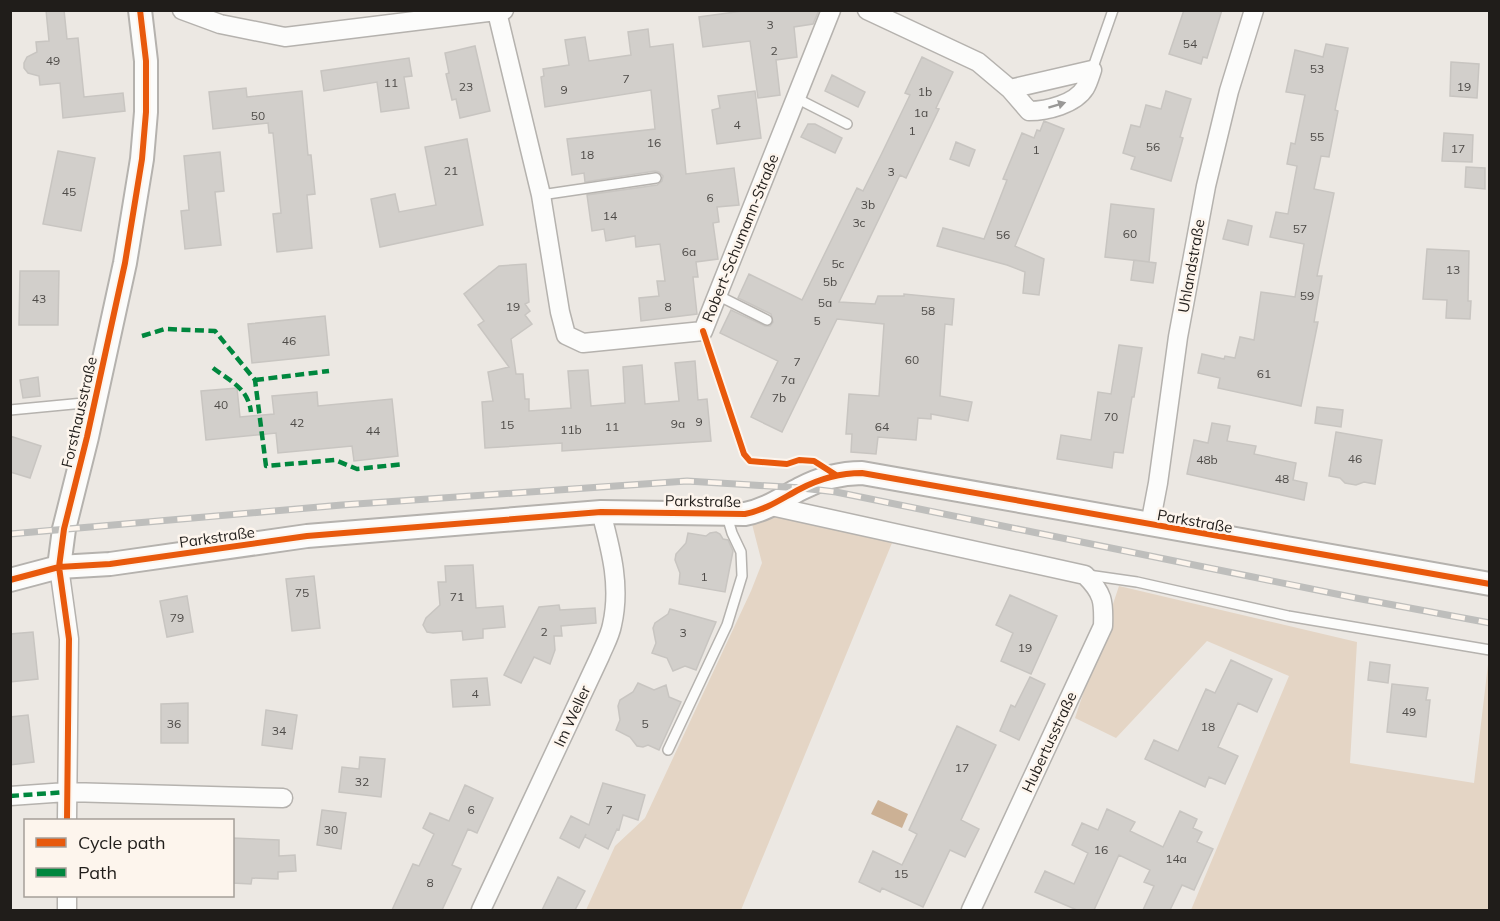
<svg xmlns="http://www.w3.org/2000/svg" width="1500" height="921" viewBox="0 0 1500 921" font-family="Mulish,sans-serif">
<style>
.green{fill:#e4d5c5}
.water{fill:#ccb195}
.building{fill:#d2cfcb;stroke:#c8c5c1;stroke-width:1.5}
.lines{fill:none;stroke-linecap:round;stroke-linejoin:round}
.service-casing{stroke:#b5b2ae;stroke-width:12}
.minor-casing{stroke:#b5b2ae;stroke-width:21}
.tertiary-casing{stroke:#b5b2ae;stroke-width:26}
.service{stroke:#fcfcfb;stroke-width:9}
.minor{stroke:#fcfcfb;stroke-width:18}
.tertiary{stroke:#fcfcfb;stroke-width:22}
.rail-casing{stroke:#bebebc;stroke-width:7}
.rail{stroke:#fdf5ed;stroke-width:4.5;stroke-dasharray:14;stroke-linecap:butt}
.quiet{stroke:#00873e;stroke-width:4.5;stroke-dasharray:9 4.5;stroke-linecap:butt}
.cycleway-casing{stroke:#fdf5ed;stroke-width:10}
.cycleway{stroke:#e8590c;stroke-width:6}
.oneway{fill:#999896}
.labels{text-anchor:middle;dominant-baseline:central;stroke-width:5;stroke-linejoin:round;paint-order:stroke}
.number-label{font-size:12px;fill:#4e4b48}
.street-label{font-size:15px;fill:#201d1a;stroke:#fdf5ed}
</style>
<rect width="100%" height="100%" fill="#ece8e3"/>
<!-- green -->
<path class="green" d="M785 515 892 543 741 910H586L615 846 645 818 751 591 762 563 752 524Z
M1119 586 1357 642 1350 763 1474 783 1489 656V910H1191L1289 676 1207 641 1116 738 1075 718Z"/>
<!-- water -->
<path class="water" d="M878 800 908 814 902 828 871 814Z"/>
<!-- building -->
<path class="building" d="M46 10H64L67 39 78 38 84 97 123 93 125 111 63 118 60 83 40 85 39 76 28 73 24 68V63L27 57 37 52 36 42 49 41Z
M750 10H819L813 24 794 27 797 57 776 60 780 95 758 98 750 41 703 47 699 17Z
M1184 10H1222L1207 58 1203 57 1201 64 1169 54Z
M648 29 650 47 673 44 686 174 734 168 739 205 717 207 719 222 713 223 718 259 696 262 698 277H693L697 314 641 321 639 298 659 296 657 281H665L660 244 636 247 635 236 606 241 604 229 592 231 587 195 657 185 662 181 663 176 659 172 655 171 585 182 584 173 572 175 567 139 655 129 651 90 545 107 541 77 544 76 543 69 569 65 565 40 585 37 589 61 631 55 628 32Z
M1326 44 1348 48 1335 110 1338 111 1329 157 1321 156 1314 189 1334 193 1317 276H1322L1314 322H1318L1301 406 1218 388 1220 378 1198 373 1202 354 1224 359 1225 356 1235 358 1240 337 1254 340 1261 292 1295 297 1304 244 1270 237 1276 212 1288 214 1297 166 1287 164 1291 143 1295 144 1305 95 1286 92 1295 50 1323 57Z
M475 46 490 111 460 118 456 99 452 100 446 74 449 73 445 53Z
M922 57 953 72 936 108 939 109 906 178 900 175 839 302 875 304 878 296H904V294L954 299 952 325 945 324 940 396 972 402 968 421 931 414V419L918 418 916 440 878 437 876 454 851 452 852 434H846L849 394 879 396 884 324 837 319 782 432 751 417 778 361 720 333 731 310 765 326H770L773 322 771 314 738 298 749 274 802 300 857 188 863 191 881 155 910 95 905 93Z
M409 58 412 76 404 77 409 108 381 112 377 82 324 91 321 71Z
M1451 62 1479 64 1477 98 1450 96Z
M832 75 865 92 858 107 825 91Z
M246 88 247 97 302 91 308 155H311L315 194 307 195 312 248 277 252 273 214 281 213 273 133H269L268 123 213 129 209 92Z
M755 91 761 138 717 144 712 110 720 108 718 96Z
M1166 91 1191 99 1180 137 1183 138 1171 181 1131 169 1135 157 1123 153 1131 125 1140 127 1146 105 1161 109Z
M1044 121 1064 129 1015 246 1044 259 1039 295 1023 293 1025 272 1007 265 937 246 943 228 984 239 1007 180 1003 179 1022 133 1034 138 1037 130 1040 131Z
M808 124H815L842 138 835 153 801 137Z
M1444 133 1473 135 1472 162 1442 161Z
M467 139 483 225 380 247 371 199 395 194 399 212 436 205 425 147Z
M956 142 975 150 969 166 950 159Z
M58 151 95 158 81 231 43 224Z
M220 152 224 191 215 192 221 245 185 249 181 211 189 210 184 156Z
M1466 167 1485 168V189L1465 187Z
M1111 204 1154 209 1149 262 1105 257Z
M1228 220 1252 226 1248 245 1223 239Z
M1427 249 1469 251 1468 301H1471L1470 319 1446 318 1447 300 1423 299Z
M1134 260 1156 263 1153 283 1131 280Z
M526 264 529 302 525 304 530 311 525 315 532 324 511 339 516 374H523L525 399H529V411L571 408 568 371 588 370 591 406 625 403 623 367 642 365 645 404 679 401 675 363 695 361 698 400 707 399 711 441 562 451V443L485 448 482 402 493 401 488 372 509 367 478 325 484 321 464 294 499 266Z
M20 271H59L58 325H19Z
M325 316 329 355 252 363 248 324Z
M1119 345 1142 348 1134 397H1132L1123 453 1114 452 1112 468 1057 459 1061 435 1091 440 1098 392 1111 394Z
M38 377 40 396 23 398 20 380Z
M237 388 240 417 274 414 272 396 317 392 318 406 392 399 398 456 354 461 352 446 278 453 276 433 206 440 201 391Z
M1317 407 1343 410 1341 427 1315 423Z
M1212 423 1230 426 1227 441 1256 446 1254 454 1296 463 1293 480 1307 483 1304 500 1187 474 1194 440 1208 443Z
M1336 432 1382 440 1375 484 1364 482 1356 485 1345 483 1340 478 1329 476Z
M10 436 41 446 30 478 10 472Z
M716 532 720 534 723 539 728 540 733 551 725 592 679 584 680 573 675 560 676 554 686 543 688 533 706 536 710 533Z
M473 565 476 608 503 606 505 627 483 629V638L463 640 462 631 433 633 427 632 423 625 426 618 440 605 438 582H446L445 566Z
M314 576 320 628 292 631 286 579Z
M1010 595 1057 616 1031 674 1001 661 1013 633 996 625Z
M187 596 193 632 167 637 160 601Z
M559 605 560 610 595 608 596 623 561 626 562 636H554L555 650 550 664 534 657 521 683 504 675 539 607Z
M670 609 716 622 696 670 685 666 673 671 667 658 652 653 656 643 653 628 655 623 668 614Z
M33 632 38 679 10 682V634Z
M1231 660 1272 679 1257 712 1238 703 1218 747 1238 756 1225 784 1209 777 1205 787 1145 759 1154 740 1178 751 1206 689 1215 693Z
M1370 662 1390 665 1388 683 1368 680Z
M1030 677 1045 684 1019 740 1000 731 1011 705 1015 707Z
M487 678 490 705 453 707 451 680Z
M638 683 654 690 666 685 669 697 681 702 659 750 648 745 643 747 637 746 630 737 616 730 620 720 618 706 620 700 633 692Z
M1392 684 1428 688 1426 700H1430L1426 737 1387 732Z
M188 703V743H161V704Z
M266 710 297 715 292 749 262 745Z
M28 715 34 762 10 765V717Z
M957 726 996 745 961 820 979 829 965 857 950 850 923 907 882 888 880 892 859 882 873 851 902 865 917 834 909 830Z
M360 757 385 759 381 797 339 792 342 767 359 769Z
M603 783 645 795 638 820 623 815 619 830 617 829 608 849 585 837 586 834 579 848 560 838 571 816 589 825Z
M465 785 493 798 477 833 468 829 452 865 461 869 442 910H392L413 864 419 866 434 834 423 828 430 813 449 821Z
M1107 809 1135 822 1130 831 1163 847 1180 811 1197 819 1193 828 1202 832 1197 842 1213 849 1194 890 1182 885 1170 910H1143L1154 886 1144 882 1150 870 1119 855 1094 910H1077L1035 892 1045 871 1074 884 1088 853 1072 845 1082 823 1098 830Z
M322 810 346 813 341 849 317 845Z
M232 838 279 840V856L295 855 296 871 278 872V879L252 878 251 884 232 883Z
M558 877 585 891 575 910H542Z"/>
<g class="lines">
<!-- service casing -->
<g class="service-casing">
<path id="service" d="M1092 70 1113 10
M796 98 847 124
M541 195 656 178
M717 295 767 320
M10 410 94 402
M1088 575 1137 582 1288 616 1490 650
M668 750 727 625 742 576 741 552 732 533 727 516"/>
</g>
<!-- minor casing -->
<g class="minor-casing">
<path id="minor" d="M182 10 220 24 285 37 504 10
M867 10 978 62 1010 89 1029 111C1047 111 1075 104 1085 88 1088 83 1090 76 1092 70L1010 89
M497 12 541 195 560 312 566 335 583 343 703 331 831 10
M771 506 1085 575C1103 593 1104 601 1103 626L971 910
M1150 525 1158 483 1178 337 1206 186 1229 91 1254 10
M59 567 69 639 67 820
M10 796 67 792 283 798
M67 910V896
M481 910 600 656C604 646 610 636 612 625 621 586 611 550 601 512"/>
</g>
<!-- tertiary casing -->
<g class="tertiary-casing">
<path id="tertiary" d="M59 567 64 529 87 437 125 263 142 159 146 112V61L140 10
M10 580 59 567 110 564 307 536 601 512 745 514C766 510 781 499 800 489 819 479 840 473 862 473L1490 584"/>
</g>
<!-- service -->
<use href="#service" class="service"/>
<!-- minor -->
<use href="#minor" class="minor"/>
<!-- tertiary -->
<use href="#tertiary" class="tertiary"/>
<!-- rail casing -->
<g class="rail-casing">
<path id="rail" d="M10 534 342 505 687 481 802 488 836 492 1356 598 1490 623"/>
</g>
<!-- rail -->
<use href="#rail" class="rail"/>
<!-- quiet -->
<path class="quiet" d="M142 336 165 329 215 331 255 380 266 466 335 460 357 469 404 464
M213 368C230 381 248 388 251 412
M255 380 329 371
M10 796 67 792"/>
<!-- cycleway casing -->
<g class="cycleway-casing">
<path id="cycleway" d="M703 331 744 454 750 461 787 464 799 460 814 461 836 475
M10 580 59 567 110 564 307 536 601 512 745 514C766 510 781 499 800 489 819 479 840 473 862 473L1490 584
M67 820 69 639 59 567 64 529 87 437 125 263 142 159 146 112V61L140 10"/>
</g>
<!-- cycleway -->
<use href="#cycleway" class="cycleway"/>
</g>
<!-- one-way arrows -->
<defs><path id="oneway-solid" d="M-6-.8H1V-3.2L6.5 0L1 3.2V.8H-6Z" transform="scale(1.5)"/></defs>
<use class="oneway" href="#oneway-solid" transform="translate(1057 105) rotate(-17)"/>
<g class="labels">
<!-- number labels -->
<g class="number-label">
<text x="770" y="24">3</text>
<text x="1190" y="43">54</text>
<text x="774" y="50">2</text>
<text x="53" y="60">49</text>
<text x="1317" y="68">53</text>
<text x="626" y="78">7</text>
<text x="391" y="82">11</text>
<text x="466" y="86">23</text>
<text x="1464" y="86">19</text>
<text x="564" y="89">9</text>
<text x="925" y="91">1b</text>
<text x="921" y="112">1a</text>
<text x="258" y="115">50</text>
<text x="737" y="124">4</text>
<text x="912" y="130">1</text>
<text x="1317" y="136">55</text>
<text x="654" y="142">16</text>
<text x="1153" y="146">56</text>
<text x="1458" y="148">17</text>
<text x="1036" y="149">1</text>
<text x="587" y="154">18</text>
<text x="451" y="170">21</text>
<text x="891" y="171">3</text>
<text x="69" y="191">45</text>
<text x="710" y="197">6</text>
<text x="868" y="204">3b</text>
<text x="610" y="215">14</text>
<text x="859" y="222">3c</text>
<text x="1300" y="228">57</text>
<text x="1130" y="233">60</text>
<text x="1003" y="234">56</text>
<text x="689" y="251">6a</text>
<text x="838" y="263">5c</text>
<text x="1453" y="269">13</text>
<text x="830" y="281">5b</text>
<text x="1307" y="295">59</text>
<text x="39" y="298">43</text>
<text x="825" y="302">5a</text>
<text x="513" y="306">19</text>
<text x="668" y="306">8</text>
<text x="928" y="310">58</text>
<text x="817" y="320">5</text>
<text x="289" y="340">46</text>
<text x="912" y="359">60</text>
<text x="797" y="361">7</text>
<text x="1264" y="373">61</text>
<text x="788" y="379">7a</text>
<text x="779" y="397">7b</text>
<text x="221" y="404">40</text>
<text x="1111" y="416">70</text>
<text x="699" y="421">9</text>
<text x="297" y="422">42</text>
<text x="678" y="423">9a</text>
<text x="507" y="424">15</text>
<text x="612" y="426">11</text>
<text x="882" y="426">64</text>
<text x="571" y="429">11b</text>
<text x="373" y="430">44</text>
<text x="1355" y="458">46</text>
<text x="1207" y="459">48b</text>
<text x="1282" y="478">48</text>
<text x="704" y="576">1</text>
<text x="302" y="592">75</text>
<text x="457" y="596">71</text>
<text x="177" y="617">79</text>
<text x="544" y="631">2</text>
<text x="683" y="632">3</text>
<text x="1025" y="647">19</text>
<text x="475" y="693">4</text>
<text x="1409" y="711">49</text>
<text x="174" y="723">36</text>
<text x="645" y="723">5</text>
<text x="1208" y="726">18</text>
<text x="279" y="730">34</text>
<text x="962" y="767">17</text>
<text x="362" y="781">32</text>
<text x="471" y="809">6</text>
<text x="609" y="809">7</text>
<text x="331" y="829">30</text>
<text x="1101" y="849">16</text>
<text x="1176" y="858">14a</text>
<text x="901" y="873">15</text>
<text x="430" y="882">8</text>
</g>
<!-- street labels -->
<g class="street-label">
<text transform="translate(740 238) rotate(-68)">Robert-Schumann-Straße</text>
<text transform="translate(1191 266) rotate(-80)">Uhlandstraße</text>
<text transform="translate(79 412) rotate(-77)">Forsthausstraße</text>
<text transform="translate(703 501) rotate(1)">Parkstraße</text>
<text transform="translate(1195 521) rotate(10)">Parkstraße</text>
<text transform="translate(217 537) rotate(-8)">Parkstraße</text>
<text transform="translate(572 716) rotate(-65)">Im Weller</text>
<text transform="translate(1049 742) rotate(-65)">Hubertusstraße</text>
</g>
</g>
<!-- border -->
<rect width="1500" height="921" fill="none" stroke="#201d1a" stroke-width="24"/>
<!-- legend -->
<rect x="24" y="819" width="210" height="78" fill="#fdf5ed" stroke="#a59f99" stroke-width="1.5"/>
<rect x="36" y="838" width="30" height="9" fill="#e8590c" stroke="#a59f99" stroke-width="1.5"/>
<text x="78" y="849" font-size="18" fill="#201d1a">Cycle path</text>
<rect x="36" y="868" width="30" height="9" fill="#00873e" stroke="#a59f99" stroke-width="1.5"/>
<text x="78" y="879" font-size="18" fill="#201d1a">Path</text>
</svg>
